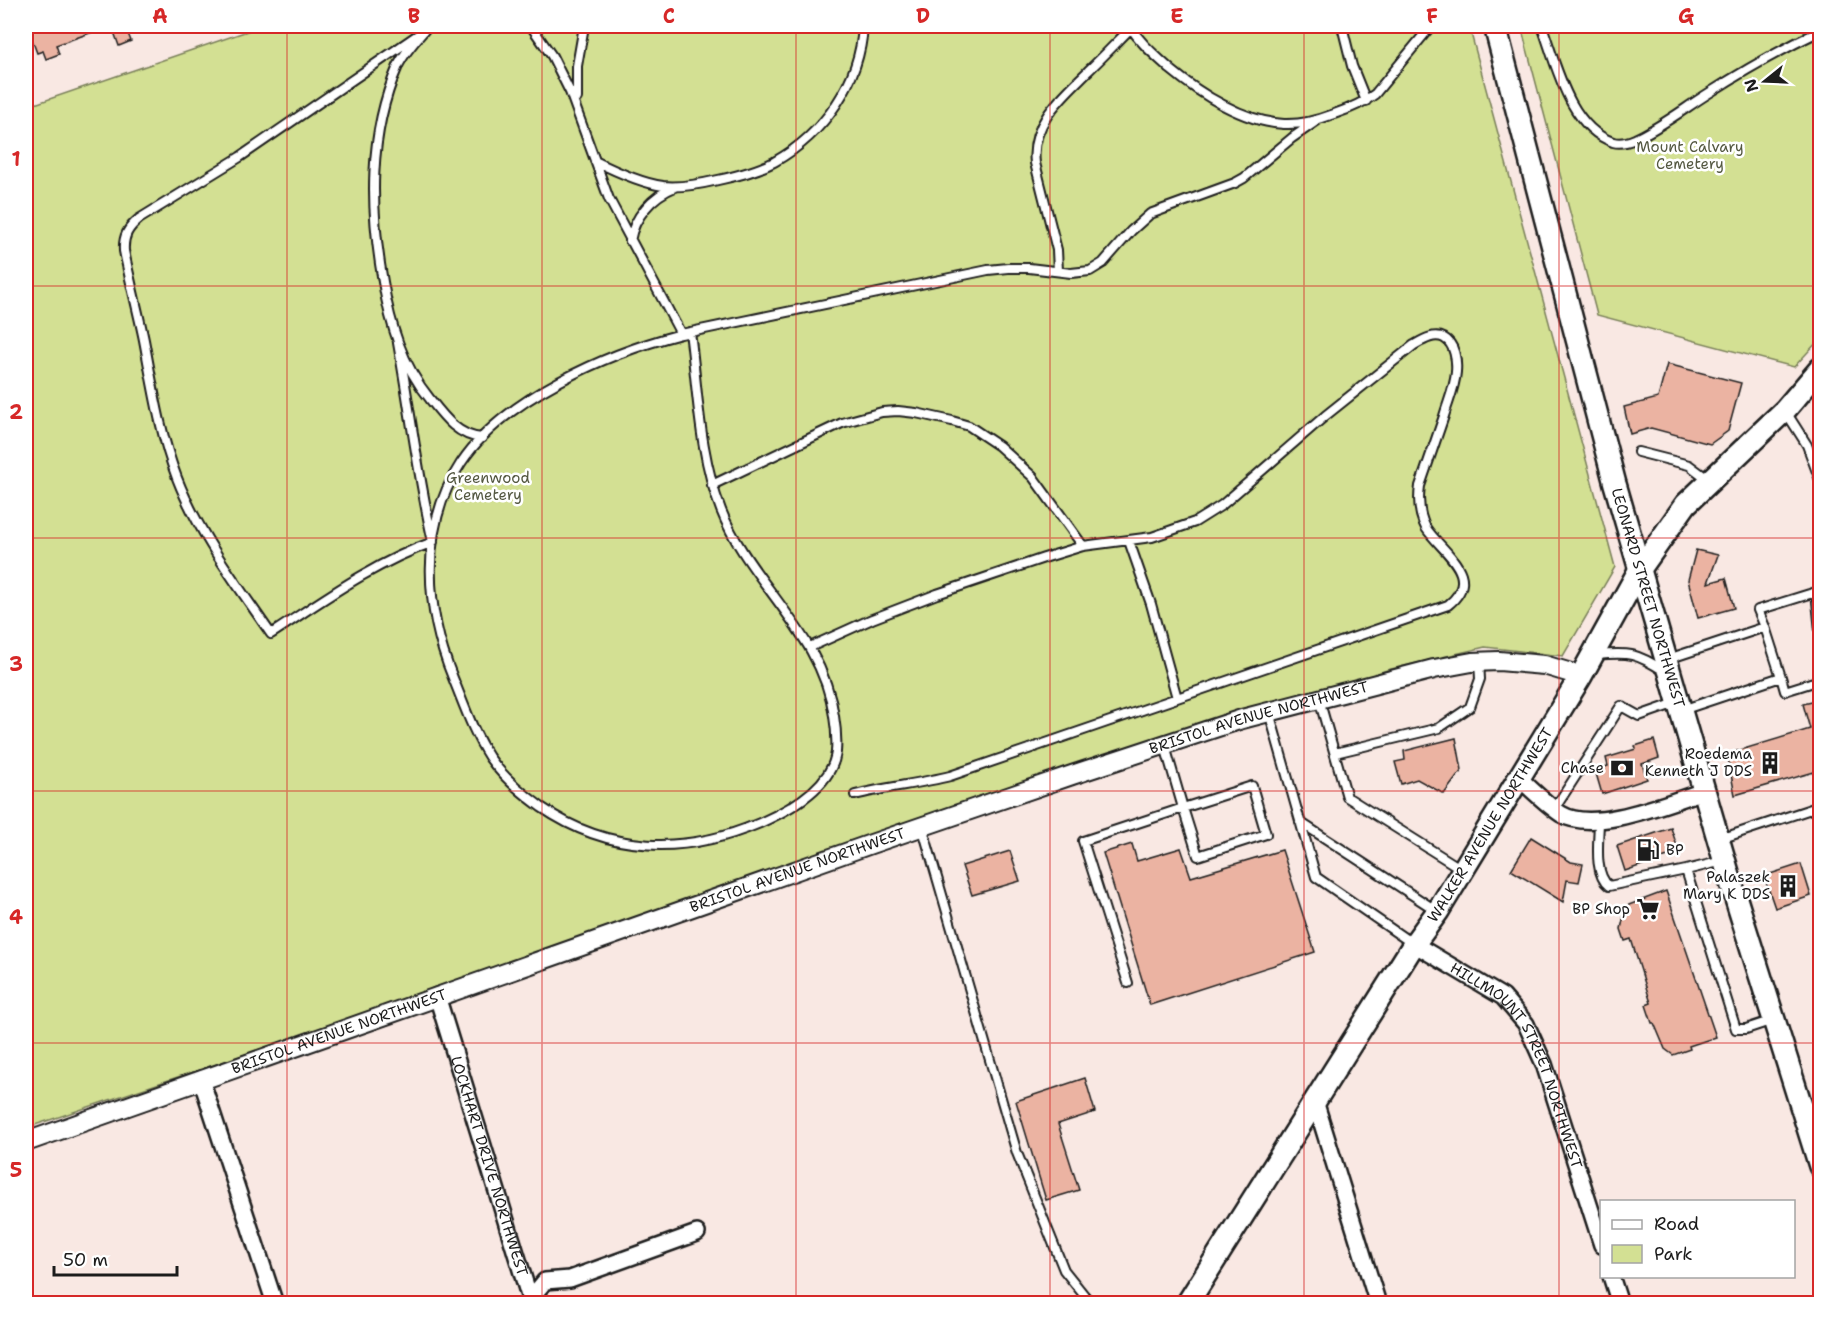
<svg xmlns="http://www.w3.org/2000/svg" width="1846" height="1329" viewBox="0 0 1846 1329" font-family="'Shantell Sans',sans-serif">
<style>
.green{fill:#d3e093;stroke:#787e58;stroke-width:1.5}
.building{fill:#ebb3a2;stroke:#1c1c1c;stroke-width:1.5}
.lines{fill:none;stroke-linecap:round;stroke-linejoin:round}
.service-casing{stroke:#1c1c1c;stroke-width:12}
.minor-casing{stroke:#1c1c1c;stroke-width:20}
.tertiary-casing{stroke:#1c1c1c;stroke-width:22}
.secondary-casing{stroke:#1c1c1c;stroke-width:26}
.service{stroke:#fff;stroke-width:8}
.minor{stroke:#fff;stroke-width:15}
.tertiary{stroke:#fff;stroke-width:18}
.secondary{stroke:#fff;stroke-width:21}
.grid{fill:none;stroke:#d62828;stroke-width:1.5;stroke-opacity:0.55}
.labels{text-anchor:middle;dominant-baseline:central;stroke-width:5;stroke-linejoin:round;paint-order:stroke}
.park-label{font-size:15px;fill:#535740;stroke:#fff}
.street-label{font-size:15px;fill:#1c1c1c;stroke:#fff}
.poi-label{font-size:15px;fill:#1c1c1c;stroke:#fff;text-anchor:end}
.neatline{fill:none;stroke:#d62828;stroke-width:2}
.grid-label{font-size:20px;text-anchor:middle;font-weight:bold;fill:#d62828}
</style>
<rect width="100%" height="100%" fill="#f9e8e3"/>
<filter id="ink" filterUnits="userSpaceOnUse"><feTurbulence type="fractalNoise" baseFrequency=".0167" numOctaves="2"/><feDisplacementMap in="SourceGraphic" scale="12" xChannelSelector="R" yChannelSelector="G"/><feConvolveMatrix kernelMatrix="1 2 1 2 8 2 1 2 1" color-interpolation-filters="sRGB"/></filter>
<g filter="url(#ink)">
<!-- green -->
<path class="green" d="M262 26H1469L1615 567 1563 656 1485 647 1387 670 26 1128V107Z
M1521 26H1820V339L1794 367 1597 315Z"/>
<!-- building -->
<path class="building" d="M37 26H103L104 28 56 45 59 54 46 59 43 51 37 53 28 29Z
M112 26H125L131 41 119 46Z
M1667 364 1741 383 1728 431 1710 444 1651 428 1630 434 1624 407 1658 398Z
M1696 550 1718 555 1708 583 1726 578 1734 608 1698 618 1688 580Z
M1821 700V770L1735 795 1727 754 1810 729 1803 704Z
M1456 738 1462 770 1444 794 1417 779 1401 784 1395 762 1405 760 1404 751Z
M1654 740 1659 758 1642 764 1647 779 1602 794 1595 770 1608 766 1606 758 1636 749 1635 746Z
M1671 828 1679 852 1625 871 1617 846Z
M1531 837 1571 862 1583 864 1579 882 1567 880 1563 902 1511 870Z
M1132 844 1137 861 1181 848 1191 877 1282 850 1315 952 1150 1005 1103 853Z
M1010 851 1020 881 972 895 962 866Z
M1801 864 1811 896 1775 908 1764 876Z
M1666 891 1716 1037 1689 1046 1690 1049 1673 1055 1665 1049 1654 1023H1652L1646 1005 1651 1003 1631 939 1625 941 1621 929 1626 906Z
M1085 1078 1095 1112 1058 1124 1079 1190 1046 1200 1016 1101Z"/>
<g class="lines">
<!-- service casing -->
<g class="service-casing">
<path id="service" d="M428 26C418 38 405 51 398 66 368 135 370 209 383 282 390 324 402 365 430 399 444 417 458 436 482 438
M531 26 552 56 570 92 609 199 681 334
M1130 26C1140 43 1155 55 1170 69 1200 94 1244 122 1284 124 1301 125 1318 120 1334 114 1349 109 1362 104 1375 94L1431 26
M1342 26 1352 66 1366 101
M1542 26C1556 64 1569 127 1613 142 1621 144 1628 142 1635 139 1661 127 1685 108 1709 93 1745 70 1782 49 1820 31
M577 98V66L584 26
M595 161C615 171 641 183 663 186 681 188 701 184 718 180 737 176 757 171 774 162 824 134 860 82 863 26
M630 241C634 217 652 196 675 187
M1058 271 1057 250 1035 163C1030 123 1063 96 1088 71 1103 57 1117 42 1131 28
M690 332C698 391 699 454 721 510 750 584 823 634 834 716 836 728 837 740 836 752 832 786 789 810 760 823 685 855 609 854 541 807 522 793 502 776 489 757 473 732 464 705 453 678 425 610 419 527 461 463 504 398 608 353 681 334L988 270 1008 268H1029L1071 273 1090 271 1103 263 1131 231 1150 214 1235 183 1244 178 1292 138 1318 120
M398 343C410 409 418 476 433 542 374 563 323 600 271 634 237 584 199 535 177 478 160 434 153 387 144 340 138 311 130 281 124 251 123 236 128 228 139 219L240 157 422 32
M1786 412 1807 445 1820 480
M1638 452 1689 465 1709 480
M712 485 842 423 882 412 898 411 916 413 952 421 969 426 999 446 1033 477 1083 546
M1129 541 1151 604 1177 698
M1820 591 1816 592 1820 631
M1765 627 1781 677
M810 647 872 619 937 594 1044 558 1083 546 1152 537 1195 522 1222 505 1325 416 1414 345C1423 340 1434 333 1444 338 1455 344 1457 361 1456 372 1455 387 1448 402 1444 416 1436 439 1428 463 1420 486 1418 500 1419 515 1426 528 1442 552 1484 576 1448 605L950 776C918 784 886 787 855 795
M1597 655C1629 652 1637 653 1664 671
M1668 659 1765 627 1758 610 1816 592
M1319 699 1347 797 1463 870
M1682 710 1781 677 1785 691 1820 680
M1269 712 1316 877 1413 944
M1335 753 1439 728 1470 707 1480 679 1479 662
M1252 786 1266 834 1198 856 1183 808Z
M1555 808 1621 706 1639 716 1676 703
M1599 820C1599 839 1593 874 1609 886L1686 870
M1300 822 1437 911
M922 826 1017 1153 1064 1270 1084 1295 1092 1304
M1720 839 1820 806
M1723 861 1686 870 1736 1029H1746L1773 1020
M1128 983 1083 841 1183 808 1165 746"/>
</g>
<!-- minor casing -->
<g class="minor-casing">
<g id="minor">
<path d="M1519 778C1532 790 1546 804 1561 814 1594 834 1669 802 1704 791"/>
<path id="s1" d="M1414 944 1503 997 1526 1024 1544 1064 1602 1245"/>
<path id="s2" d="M437 996 530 1299 545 1281 570 1279 697 1233"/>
<path d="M201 1079 275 1304"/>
<path d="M1315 1101 1378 1304"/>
<path d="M1611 1276 1620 1304"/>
</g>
</g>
<!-- tertiary casing -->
<g class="tertiary-casing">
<g id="tertiary">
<path id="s3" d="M26 1142 871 844 1072 775 1242 719 1434 669 1472 662 1499 661 1544 665 1581 676"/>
</g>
</g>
<!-- secondary casing -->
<g class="secondary-casing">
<g id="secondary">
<path id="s4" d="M1495 26 1615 484 1731 883 1820 1166"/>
<path id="s5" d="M1187 1304 1414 944 1438 911 1581 676 1640 569 1686 504 1785 410 1820 369"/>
</g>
</g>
<!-- service -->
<use href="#service" class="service"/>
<!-- minor -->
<use href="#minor" class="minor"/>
<!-- tertiary -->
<use href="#tertiary" class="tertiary"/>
<!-- secondary -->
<use href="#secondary" class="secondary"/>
</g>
</g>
<!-- grid -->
<path class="grid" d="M287 26V1304M542 26V1304M796 26V1304M1050 26V1304M1304 26V1304M1559 26V1304M26 286H1820M26 538H1820M26 791H1820M26 1043H1820"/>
<!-- icons -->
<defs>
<g id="building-bare" transform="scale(1.8)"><path d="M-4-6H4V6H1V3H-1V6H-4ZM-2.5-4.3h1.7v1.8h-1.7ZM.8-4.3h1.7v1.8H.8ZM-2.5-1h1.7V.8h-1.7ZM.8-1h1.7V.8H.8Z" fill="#1c1c1c" stroke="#fff" stroke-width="2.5" paint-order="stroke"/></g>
<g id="bank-bare" transform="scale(1.8)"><path d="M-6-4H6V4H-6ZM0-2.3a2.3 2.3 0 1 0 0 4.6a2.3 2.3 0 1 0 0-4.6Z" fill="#1c1c1c" stroke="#fff" stroke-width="2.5" paint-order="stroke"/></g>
<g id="fuel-bare" transform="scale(1.8)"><path d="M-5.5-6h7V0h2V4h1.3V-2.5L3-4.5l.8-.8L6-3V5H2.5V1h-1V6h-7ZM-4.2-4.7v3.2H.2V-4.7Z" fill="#1c1c1c" stroke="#fff" stroke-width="2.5" paint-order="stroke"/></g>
<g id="supermarket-bare" transform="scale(1.8)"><path d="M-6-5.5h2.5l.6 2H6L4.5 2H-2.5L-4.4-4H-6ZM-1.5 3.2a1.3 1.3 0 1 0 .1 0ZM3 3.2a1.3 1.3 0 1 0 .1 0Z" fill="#1c1c1c" stroke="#fff" stroke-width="2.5" paint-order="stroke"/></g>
</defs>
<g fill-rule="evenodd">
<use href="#building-bare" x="1770" y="763"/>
<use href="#bank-bare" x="1622" y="768"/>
<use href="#fuel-bare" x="1648" y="850"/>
<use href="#building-bare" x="1788" y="886"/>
<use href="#supermarket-bare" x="1648" y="909"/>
</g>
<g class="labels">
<!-- park labels -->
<g class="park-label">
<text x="1690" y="147">Mount Calvary<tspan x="1690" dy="17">Cemetery</tspan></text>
<text x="488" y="478">Greenwood<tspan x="488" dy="17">Cemetery</tspan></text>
</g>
<!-- street labels -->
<g class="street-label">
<text stroke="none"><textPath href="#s4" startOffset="592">LEONARD STREET NORTHWEST</textPath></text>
<text stroke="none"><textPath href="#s3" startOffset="1304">BRISTOL AVENUE NORTHWEST</textPath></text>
<text stroke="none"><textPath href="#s5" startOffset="567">WALKER AVENUE NORTHWEST</textPath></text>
<text stroke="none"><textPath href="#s3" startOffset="818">BRISTOL AVENUE NORTHWEST</textPath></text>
<text stroke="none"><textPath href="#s3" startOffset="332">BRISTOL AVENUE NORTHWEST</textPath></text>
<text stroke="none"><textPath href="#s1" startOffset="168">HILLMOUNT STREET NORTHWEST</textPath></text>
<text stroke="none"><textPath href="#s2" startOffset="178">LOCKHART DRIVE NORTHWEST</textPath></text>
</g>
<!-- poi labels -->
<g class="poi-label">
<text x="1752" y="754">Roedema<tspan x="1752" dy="17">Kenneth J DDS</tspan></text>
<text x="1604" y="768">Chase</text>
<text x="1666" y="850" text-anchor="start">BP</text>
<text x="1770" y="877">Palaszek<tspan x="1770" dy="17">Mary K DDS</tspan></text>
<text x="1630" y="909">BP Shop</text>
</g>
</g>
<!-- margin -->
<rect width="1846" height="1329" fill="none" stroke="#fff" stroke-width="66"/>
<!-- legend -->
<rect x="1600" y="1200" width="195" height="78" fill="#ffffff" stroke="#a4a4a4" stroke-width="1.5"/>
<rect x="1612" y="1220" width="30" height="9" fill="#ffffff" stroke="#a4a4a4" stroke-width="1.5"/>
<text x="1654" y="1230" font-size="18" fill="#1c1c1c">Road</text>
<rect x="1612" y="1245" width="30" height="18" fill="#d3e093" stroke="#a4a4a4" stroke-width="1.5"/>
<text x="1654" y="1260" font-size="18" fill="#1c1c1c">Park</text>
<!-- north arrow -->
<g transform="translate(1765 81) rotate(252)" stroke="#ffffff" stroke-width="4.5" paint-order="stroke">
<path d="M0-4.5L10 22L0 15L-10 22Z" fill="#1c1c1c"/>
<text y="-9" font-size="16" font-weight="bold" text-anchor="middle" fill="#1c1c1c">N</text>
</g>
<!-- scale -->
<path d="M54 1266v9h123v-9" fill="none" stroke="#1c1c1c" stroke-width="3"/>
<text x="63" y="1266" font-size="18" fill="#1c1c1c" stroke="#ffffff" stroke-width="4.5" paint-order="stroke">50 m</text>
<rect x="33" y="33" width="1780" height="1263" class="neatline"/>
<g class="grid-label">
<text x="160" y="23">A</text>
<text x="414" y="23">B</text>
<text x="669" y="23">C</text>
<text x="923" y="23">D</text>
<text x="1177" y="23">E</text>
<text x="1432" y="23">F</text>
<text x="1686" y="23">G</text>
<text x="16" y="166">1</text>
<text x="16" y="419">2</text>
<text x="16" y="671">3</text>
<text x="16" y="924">4</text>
<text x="16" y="1177">5</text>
</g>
</svg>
